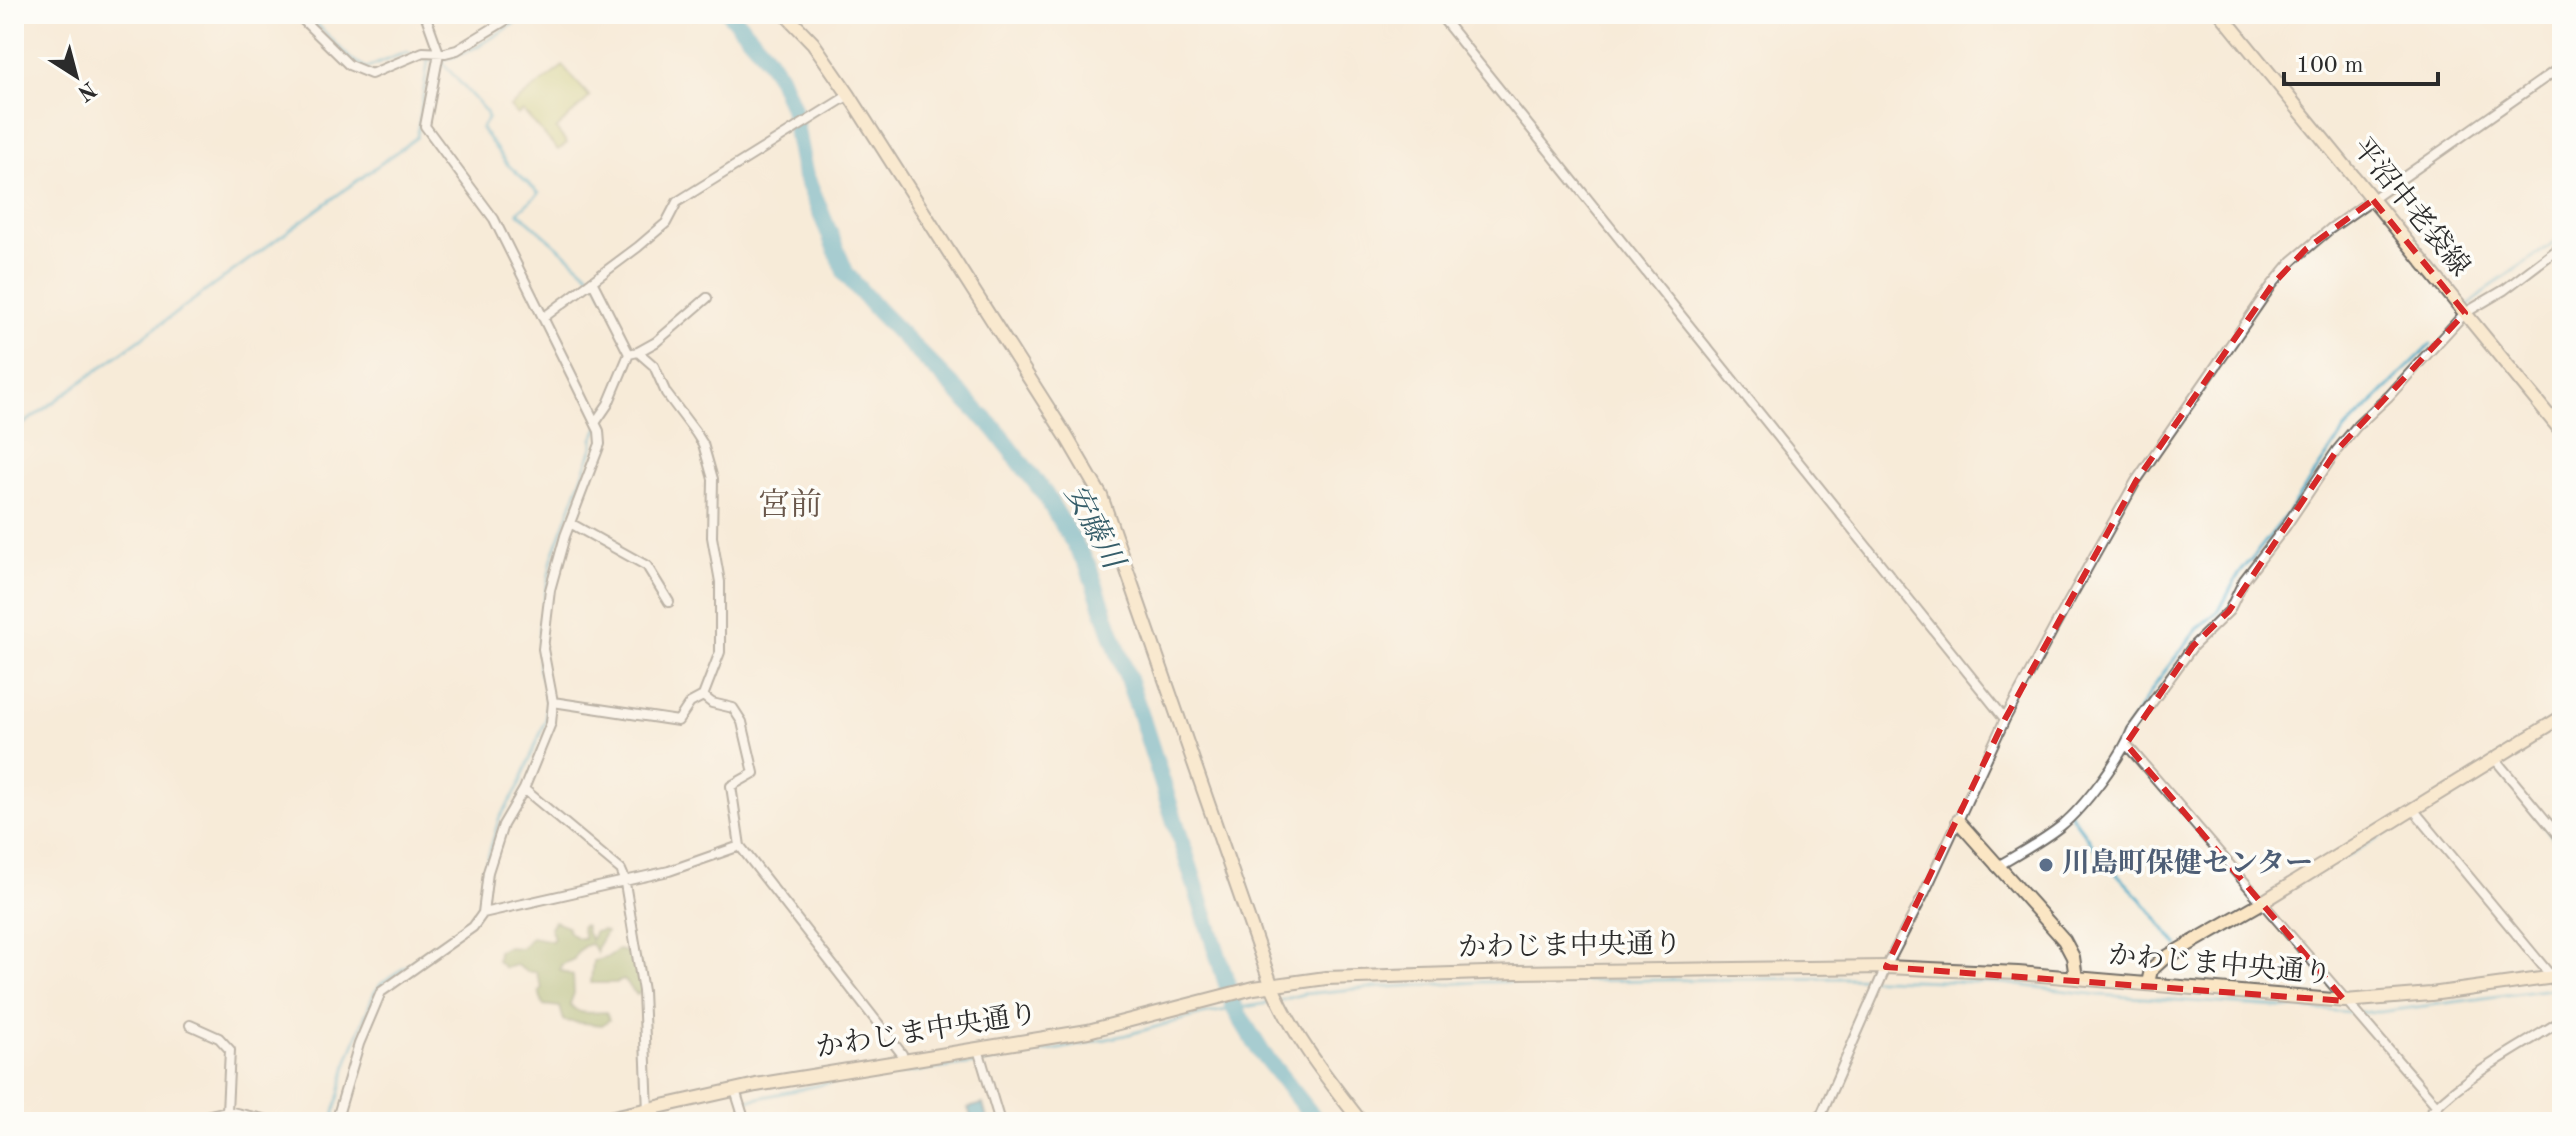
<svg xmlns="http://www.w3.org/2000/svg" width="2576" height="1136" viewBox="0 0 2576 1136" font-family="'Old Standard TT','Noto Serif JP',serif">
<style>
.green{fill:#b9c668;stroke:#72784a;stroke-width:2}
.forest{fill:#92ab5c;stroke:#5e6b44;stroke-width:2}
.water{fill:#45a7c5;stroke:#386978;stroke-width:2}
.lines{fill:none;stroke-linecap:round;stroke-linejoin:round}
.stream{stroke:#45a7c5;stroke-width:3}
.river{stroke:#45a7c5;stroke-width:18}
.street-casing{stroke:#726e68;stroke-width:12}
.secondary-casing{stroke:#726e68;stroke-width:16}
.street{stroke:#fff;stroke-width:8}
.secondary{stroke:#fbe6c4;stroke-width:12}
.marked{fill:none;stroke:#d62828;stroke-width:6;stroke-dasharray:16 10;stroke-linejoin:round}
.service-dot{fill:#5c6f8a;stroke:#fdfcf7;stroke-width:3}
.labels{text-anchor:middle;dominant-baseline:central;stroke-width:7;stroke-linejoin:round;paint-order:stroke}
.street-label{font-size:28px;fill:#2b2b2b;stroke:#fdfcf7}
.service-label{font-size:28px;font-weight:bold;fill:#4e5e75;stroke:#fdfcf7;text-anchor:start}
.water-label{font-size:30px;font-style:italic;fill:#355d69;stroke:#fdfcf7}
.quarter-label{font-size:32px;fill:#69574b;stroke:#fdfcf7}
</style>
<rect width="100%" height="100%" fill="#fdfcf7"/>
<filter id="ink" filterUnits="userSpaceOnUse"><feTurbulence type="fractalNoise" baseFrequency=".0125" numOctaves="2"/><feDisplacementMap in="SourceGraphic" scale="16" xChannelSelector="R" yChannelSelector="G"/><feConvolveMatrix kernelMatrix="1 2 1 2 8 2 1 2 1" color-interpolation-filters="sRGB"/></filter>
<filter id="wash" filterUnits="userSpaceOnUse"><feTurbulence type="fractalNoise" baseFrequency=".006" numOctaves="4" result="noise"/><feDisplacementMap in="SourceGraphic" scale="32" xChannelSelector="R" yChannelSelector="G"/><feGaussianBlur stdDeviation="1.8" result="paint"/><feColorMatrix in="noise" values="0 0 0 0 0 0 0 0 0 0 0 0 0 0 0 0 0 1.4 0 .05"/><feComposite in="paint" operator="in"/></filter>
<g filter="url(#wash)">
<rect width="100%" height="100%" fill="#f7ebd8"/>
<!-- green -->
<path class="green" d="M563 66 590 97 556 129 567 143 558 150 523 111 517 115 510 107Z"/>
<!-- forest -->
<path class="forest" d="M554 921 567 926 568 931 577 938H584L581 927 583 925 586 926V931L591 940 594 932 603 930 606 932 597 947V953L591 944C582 945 577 952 574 959L561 965 560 970 573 976 574 993 570 1004C579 1017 592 1012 606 1012L609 1020 602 1025 564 1021 560 1007 543 1005 539 991 542 988 536 972H527L516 965 505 968 497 961 498 951 506 947 521 948 532 937 552 941 554 938 550 927Z
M618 950 635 954 645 975V988L637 995 624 980 616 983H591L593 961 606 958Z"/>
<!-- water -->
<path class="water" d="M983 1104 988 1122H973L968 1108Z"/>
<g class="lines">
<!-- stream -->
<path class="stream" d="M307 14 351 59 367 68 407 52 411 54
M418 57C451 72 500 31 529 14
M441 61 486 112 488 118 481 128 507 164 539 193 518 212 597 281 603 293
M2467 307 2490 287 2562 237
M14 431 417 137 428 61
M2489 769 2492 767 2498 769 2562 849
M2346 857 2435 803
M485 867 499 819 518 788 546 719 545 687 539 671V627L552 558 593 447V439L604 417
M2178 946 2142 900 2104 860 2068 811 2117 745 2158 680 2199 627 2219 611 2237 577 2281 522 2345 430 2431 344
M2182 952 2184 955 2251 916
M1282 1000 1303 994 1354 989 1479 982 1850 978 2002 983 2099 995 2351 1012
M2359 1012H2380L2558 988
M745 1101 833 1082 974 1064 1060 1049 1126 1035 1203 1014 1275 1002
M333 1120 348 1060 374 993 381 984 474 918 478 910 484 875"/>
<!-- river -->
<path class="river" d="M730 14 761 49 779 76 792 108 804 172 846 274 877 310 995 429 1044 493 1088 566 1140 713 1235 1009 1262 1053 1317 1122"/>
</g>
</g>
<g filter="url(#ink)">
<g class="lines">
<!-- street casing -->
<g class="street-casing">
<path id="street" d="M297 14 349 65 371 74 423 52 445 53 457 50 516 14
M1439 14 2005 719
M592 281 629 354
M543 318 638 247 666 223 677 202 849 95
M638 352 656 342 707 298
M595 423 608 404 629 354
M570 523 647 566 669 602
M553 702 678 721 690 703 703 696 720 652V582L712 537 713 479 703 444 696 433 666 393 654 366 638 352 629 354
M2126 744 2436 1105
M2494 758 2562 840
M524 789 621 870 624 877 643 991 648 1111
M2412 808 2552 977 2562 995
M740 846 902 1054 903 1061
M1996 867C2018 854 2041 842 2061 826 2085 806 2121 758 2132 730L2193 646 2229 611 2244 580 2286 526 2337 450 2357 426 2389 396 2465 313 2504 290 2562 246
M483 913 669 871 740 846 731 786 754 773 742 722 733 708 712 703 703 696
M190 1025 219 1038 230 1050 227 1111
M978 1049 1000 1122
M735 1090 745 1122
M180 1122 227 1111 277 1122
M336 1122 359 1044 381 992 473 927 483 913 488 872 503 825 524 789 551 723 553 702 543 649 550 590 565 536 600 444 599 431 575 382 494 219 425 126 439 53 425 14
M1818 1122 1886 967 1923 896 2005 719 2055 626 2136 481 2272 285 2292 261 2330 229 2562 66
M2422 1122C2458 1078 2515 1051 2562 1020"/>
</g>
<!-- secondary casing -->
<g class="secondary-casing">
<path id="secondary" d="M785 14 813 43 849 95 1066 436 1101 496 1271 984C1293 1036 1327 1078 1361 1122
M2221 14 2562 432
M1958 821 2064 940 2073 957 2076 978
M2148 983 2151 970 2163 959 2261 903 2562 717
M591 1122 756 1085 1088 1031 1254 988 1326 978 1516 972 1886 967 2018 973 2345 1001 2431 994 2562 976"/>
</g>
<!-- street -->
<use href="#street" class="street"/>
<!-- secondary -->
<use href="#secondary" class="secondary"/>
</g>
</g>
<!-- marked area -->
<path d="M0 0H2576V1136H0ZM2373 200 2465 313 2337 450 2229 611 2193 646 2126 744 2345 1001 1886 967 2005 719 2136 481 2272 285 2306 249Z" fill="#f7ebd8" fill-opacity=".55" fill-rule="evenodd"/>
<path class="marked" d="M2373 200 2465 313 2337 450 2229 611 2193 646 2126 744 2345 1001 1886 967 2005 719 2136 481 2272 285 2306 249Z"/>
<!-- markers -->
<circle class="service-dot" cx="2046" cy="865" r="8"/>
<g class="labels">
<!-- street labels -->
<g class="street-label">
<text transform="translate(2410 208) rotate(51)">平沼中老袋線</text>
<text transform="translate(1570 947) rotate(-1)">かわじま中央通り</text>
<text transform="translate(2220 966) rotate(5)">かわじま中央通り</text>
<text transform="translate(927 1032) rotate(-9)">かわじま中央通り</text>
</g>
<!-- service labels -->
<g class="service-label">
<text x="2062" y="865">川島町保健センター</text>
</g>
<!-- water labels -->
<g class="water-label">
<text transform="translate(1093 527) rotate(62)">安藤川</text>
</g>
<!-- quarter labels -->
<g class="quarter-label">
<text x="790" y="507">宮前</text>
</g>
</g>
<!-- margin -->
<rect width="2576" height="1136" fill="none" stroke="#fdfcf7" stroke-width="48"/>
<!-- north arrow -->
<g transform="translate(76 76) rotate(144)" stroke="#fdfcf7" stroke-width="6" paint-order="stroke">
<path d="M0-6L14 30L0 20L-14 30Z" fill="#2b2b2b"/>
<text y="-12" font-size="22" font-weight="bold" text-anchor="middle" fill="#2b2b2b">N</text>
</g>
<!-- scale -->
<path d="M2284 72v12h154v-12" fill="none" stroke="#2b2b2b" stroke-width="4"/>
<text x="2296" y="72" font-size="24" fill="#2b2b2b" stroke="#fdfcf7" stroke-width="6" paint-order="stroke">100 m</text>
</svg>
